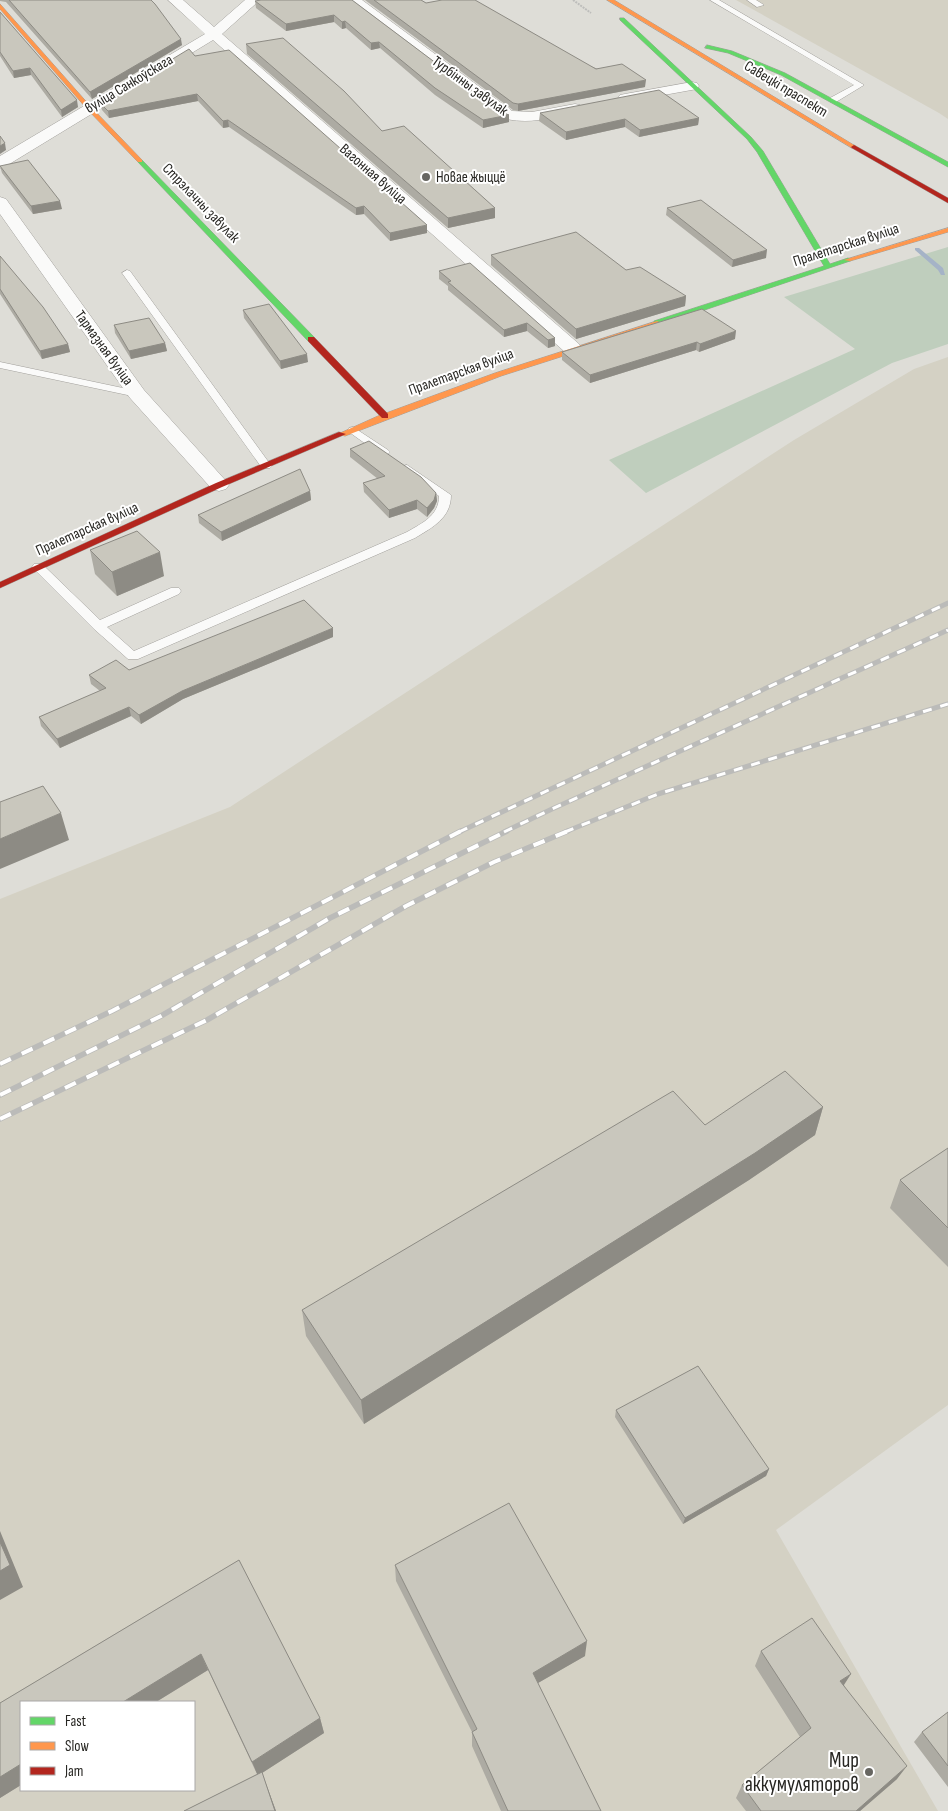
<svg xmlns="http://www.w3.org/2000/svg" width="948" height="1811" viewBox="0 0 948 1811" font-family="'Sofia Sans Condensed',sans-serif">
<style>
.built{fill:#d4d1c4;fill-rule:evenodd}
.green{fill:#bfcebd}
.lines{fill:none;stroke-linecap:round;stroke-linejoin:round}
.stream{fill:#a5b3c7;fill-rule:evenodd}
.lane-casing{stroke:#a2a09c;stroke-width:1}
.street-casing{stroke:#a2a09c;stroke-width:1}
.fast-casing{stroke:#a2a09c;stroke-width:1}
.slow-casing{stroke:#a2a09c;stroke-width:1}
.jam-casing{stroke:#a2a09c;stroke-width:1}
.path{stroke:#bdbdbb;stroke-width:2;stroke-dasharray:2 1;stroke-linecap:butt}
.lane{fill:#fafaf9;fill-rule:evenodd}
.street{fill:#fafaf9;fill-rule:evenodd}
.fast{fill:#63d668;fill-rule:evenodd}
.slow{fill:#ff974d;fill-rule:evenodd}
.jam{fill:#b3261e;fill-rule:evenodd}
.rail-far1-casing{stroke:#bbbbb9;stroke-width:5}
.rail-casing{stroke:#bbbbb9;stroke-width:5.5}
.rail-far1{stroke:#fff;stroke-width:3;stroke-dasharray:9;stroke-linecap:butt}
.rail{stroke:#fff;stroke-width:4;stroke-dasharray:12;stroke-linecap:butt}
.wall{fill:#adaba3}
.shaded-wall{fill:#8d8b84}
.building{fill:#c9c7bd;stroke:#8d8b84}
.poi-dot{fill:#676661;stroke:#fff;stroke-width:2}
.labels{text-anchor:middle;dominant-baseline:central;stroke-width:4;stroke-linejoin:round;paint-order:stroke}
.far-street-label{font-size:15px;fill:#272622;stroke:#fff}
.far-poi-label{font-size:15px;fill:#272622;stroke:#fff;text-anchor:start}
.near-poi-label{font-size:21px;fill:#272622;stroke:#fff;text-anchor:end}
</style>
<rect width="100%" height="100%" fill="#deddd7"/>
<!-- built -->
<path class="built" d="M736 0H948V119L939 113Z
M948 357V1405L776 1530 938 1811H0V899L230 807 794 440 914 369ZM21 1702H194V1790H21Z"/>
<!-- green -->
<path class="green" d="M948 247V344L892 363 646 493 609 460 855 349 784 297Z"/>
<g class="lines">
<!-- stream -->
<path class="stream" d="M915 248H919L943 268 945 275H941L938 270 915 250Z"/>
<!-- lane casing -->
<g class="lane-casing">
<path id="lane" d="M710 0H719L864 85 836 102H830V98L854 85Z
M747 0H756L764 5 757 7Z
M127 270 130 271 270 464 272 466 270 468H262L122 273Z
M0 362 137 391 142 394 137 397 0 368Z
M353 427 388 450 390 452 388 454H380L349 432 348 430 349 428Z
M407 465 451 495C451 518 433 527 415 538L138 659H128L94 629 32 567 34 564H42L100 620 171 588H179L181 591 179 594 107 627 134 651 407 532C422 523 439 516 439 496L403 470 401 468 403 466Z"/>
</g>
<!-- street casing -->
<g class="street-casing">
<path id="street" d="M168 0H183L214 27 245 0H260L222 34 579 344 581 348 579 352 572 354 565 352 213 40 6 166 0 168V156L205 34Z
M347 0H362L512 111 532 112 575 104 580 105 582 108 580 111C554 118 528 125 502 118Z
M692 82 697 83 699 86 697 89 625 102 620 101 618 98 620 95 625 94Z
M0 197 6 199 144 390 226 481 229 485 226 489 219 491 212 489 130 398 0 214Z"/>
</g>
<!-- fast casing -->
<g class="fast-casing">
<path id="fast" d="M620 18H624L751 137 763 151 830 264 848 258 852 260 850 261 660 325H654V321L824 266 757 152 747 139 620 20Z
M707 45 732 51 785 73 948 162V167L781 75 728 53 705 48Z
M138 160H142L314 337V341H308L138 162Z"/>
</g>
<!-- slow casing -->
<g class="slow-casing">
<path id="slow" d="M607 0H614L857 147 852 148Z
M0 4 91 107 142 160V162H138L87 109 0 9Z
M948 228V232L850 261 844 260Z
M657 321 661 323 660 325 501 376 345 436 338 434 378 416 495 373Z"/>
</g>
<!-- jam casing -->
<g class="jam-casing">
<path id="jam" d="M854 145 948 198V203L852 148 851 147Z
M308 337H314L388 414V418H382L308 341Z
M339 432 346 434 222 487 0 588V582L216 483Z"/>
</g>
<!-- path -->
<path class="path" d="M573 0 591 13"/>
<!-- lane -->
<use href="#lane" class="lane"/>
<!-- street -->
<use href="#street" class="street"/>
<!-- fast -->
<use href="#fast" class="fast"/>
<!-- slow -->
<use href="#slow" class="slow"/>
<!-- jam -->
<use href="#jam" class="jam"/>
<!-- rail-far1 casing -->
<g class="rail-far1-casing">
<path id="rail-far1" d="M459 832 948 603
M504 832 552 809 948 630
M565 832 658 794 948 704"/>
</g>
<!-- rail casing -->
<g class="rail-casing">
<path id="rail" d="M0 1064 112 1011 461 831
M0 1095 161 1016 330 918 507 831
M0 1119 207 1020 406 906 494 862 568 831"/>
</g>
<!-- rail-far1 -->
<use href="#rail-far1" class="rail-far1"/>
<!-- rail -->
<use href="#rail" class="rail"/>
</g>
<!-- wall -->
<path class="wall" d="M0 0H151L182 45 92 99 6 2 0 1Z
M352 0 501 112 509 115V122L483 128 435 95 380 48 371 50 346 28 342 29 334 22 286 31 256 8 255 1Z
M365 0H421L426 3 645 87 518 111 513 110Z
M0 12 78 107 62 117 31 75 14 78 0 56Z
M246 44 382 131 495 218 448 228 247 54Z
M195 56 427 233 390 241 364 214 356 215 229 127 223 128 198 101 109 118 102 110 100 103Z
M540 113 699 118 698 125 639 137 625 127 566 140 539 121Z
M0 166 62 209 33 214 2 173Z
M667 208 766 258 732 267 666 215Z
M491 255 626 270 686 296 685 306 576 339 491 265Z
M0 256 68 344 70 352 42 359 0 294Z
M439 271 555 338V346L548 348 527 331 504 337 448 290V286L439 279Z
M243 310 308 362 281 369 244 318Z
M114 325 165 343 167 351 131 359 115 333Z
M735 339 699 352 696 350 590 383 562 360V352Z
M350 449 436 493 437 501 434 508 427 517 417 509 389 518 364 492 363 483 378 479 350 457Z
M310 491 311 500 222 541 199 523 198 515Z
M90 550 164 576 117 596 95 574Z
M333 637 183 699 141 724 131 716 60 748 41 726 39 717 100 691 91 684 89 675 129 670Z
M823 1107 815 1135 749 1180 364 1424 306 1336 302 1310 705 1125Z
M948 1148V1267L890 1208 900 1180Z
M616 1410 769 1469 766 1476 683 1524 615 1417Z
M239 1560 320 1718 324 1733 262 1773 276 1811H184L257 1774 208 1670 156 1702H21V1785L0 1798V1703Z
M395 1565 585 1656 538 1683 601 1811H501L472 1746V1732L396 1581Z
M761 1651 844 1685 897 1779 860 1811H746L736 1798 742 1785 800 1737 755 1666Z
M948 1712V1787L914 1742 922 1732Z"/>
<!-- shaded-wall -->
<path class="shaded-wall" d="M334 15V22L286 31V24Z
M345 21 346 28 342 29V22Z
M181 39 182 45 92 99 90 92Z
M379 42 380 48 371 50V43Z
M30 68 31 75 14 78 13 71Z
M646 80 645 87 518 111V104Z
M197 94 198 101 109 118 108 111Z
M77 100 78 107 62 117 61 110Z
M509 115V122L483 128V120Z
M699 118 698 125 639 137 640 130Z
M625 119V127L566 140V132Z
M228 120 229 127 223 128V121Z
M5 143 6 150 0 154V146Z
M60 201 62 209 33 214 31 206Z
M364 206V214L356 215V208Z
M495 208V218L448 228V218Z
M427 225V233L390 241V233Z
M767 250 766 258 732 267 733 260Z
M686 296 685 306 576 339V329Z
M527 323V331L504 337V330Z
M736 331 735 339 699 352 700 344Z
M555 338V346L548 348V340Z
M697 342 696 350 590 383V375Z
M165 343 167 351 131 359 129 351Z
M68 344 70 352 42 359 40 351Z
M307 354 308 362 281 369 280 361Z
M310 491 311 500 222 541 221 532Z
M436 493 437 501 434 508 427 517V508Z
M417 500V509L389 518V510Z
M160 552 164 576 117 596 112 572Z
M333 628V637L183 699 141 724 139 715 182 691Z
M129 707 131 716 60 748 57 739Z
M61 813 69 840 0 869V839Z
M823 1107 815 1135 749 1180 364 1424 361 1400Z
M769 1469 766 1476 683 1524 685 1518Z
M0 1531 23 1587 0 1600Z
M587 1641 585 1656 531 1687 533 1673Z
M201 1654 208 1670 156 1702H123Z
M851 1674 842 1688 840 1681Z
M320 1718 324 1733 262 1773 276 1811H275L258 1776 252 1762Z
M21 1764V1785L0 1798V1777Z
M907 1766 897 1779 860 1811H856Z"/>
<!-- building -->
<path class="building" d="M9 0H151L155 4 181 39 90 92Z
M261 0H352L501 112 509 115 483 120 435 88 379 42 371 43 345 21 342 22 334 15 286 24 255 1Z
M374 0H421L426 3 442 0H475L596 69 622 64 646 80 518 104 513 103Z
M0 12 77 100 61 110 30 68 13 71 0 52Z
M283 38 344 91 382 131 404 126 495 208 448 218 246 44Z
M189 49 195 56 229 50 427 225 390 233 364 206 356 208 228 120 223 121 197 94 108 111 100 103Z
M659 90 699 118 640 130 625 119 566 132 540 113Z
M0 136 5 143 0 146Z
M28 160 60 201 31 206 0 166Z
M701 200 767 250 733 260 667 208Z
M576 232 626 270 640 267 686 296 576 329 491 255Z
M0 256 43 307 68 344 40 351 0 289Z
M470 263 555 338 548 340 527 323 504 330 448 282 451 281 439 271Z
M269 304 307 354 280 361 243 310Z
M702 309 736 331 700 344 697 342 590 375 562 352Z
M149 318 165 343 129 351 114 325Z
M369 441 421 477 436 493 434 500 427 508 417 500 389 510 363 483 385 476 350 449Z
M300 469 310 491 221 532 198 515Z
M137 531 160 552 112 572 90 550Z
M304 600 333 628 182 691 139 715 129 707 57 739 39 717 106 688 89 675 116 660 129 670Z
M43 786 61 813 0 839V802Z
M785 1071 823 1107 755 1153 361 1400 302 1310 673 1091 705 1125Z
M948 1148V1228L900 1180Z
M698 1366 769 1469 685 1518 616 1410Z
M509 1503 587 1641 533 1673 601 1811H508L472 1732 477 1729 395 1565Z
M0 1542 10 1565 0 1571Z
M239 1560 320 1718 252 1762 201 1654 123 1702H21V1764L0 1777V1703Z
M812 1618 851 1674 840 1681 907 1766 856 1811H761L742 1785 811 1728 761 1651Z
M948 1712V1766L922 1732Z
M262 1772 275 1811H184Z"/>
<!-- markers -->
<g class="poi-dot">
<circle cx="426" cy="177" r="5"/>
<circle cx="869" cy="1772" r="5"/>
</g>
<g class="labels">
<!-- far-street labels -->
<g class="far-street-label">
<text transform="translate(129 84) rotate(-31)">вуліца Санкоўскага</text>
<text transform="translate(470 86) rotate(36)">Турбінны завулак</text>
<text transform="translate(786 89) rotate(31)">Савецкі праспект</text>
<text transform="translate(373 174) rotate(41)">Вагонная вуліца</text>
<text transform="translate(201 203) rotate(46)">Стрэлачны завулак</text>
<text transform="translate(846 245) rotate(-18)">Пралетарская вуліца</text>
<text transform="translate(104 348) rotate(54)">Тармазная вуліца</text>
<text transform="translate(461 372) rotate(-20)">Пралетарская вуліца</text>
<text transform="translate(87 529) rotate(-24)">Пралетарская вуліца</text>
</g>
<!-- far-poi labels -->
<g class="far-poi-label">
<text x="436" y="177">Новае жыццё</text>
</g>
<!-- near-poi labels -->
<g class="near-poi-label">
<text x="859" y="1760">Мир<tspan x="859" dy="24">аккумуляторов</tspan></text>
</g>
</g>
<!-- legend -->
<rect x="20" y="1701" width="175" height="90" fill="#ffffff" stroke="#a9a8a7"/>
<rect x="30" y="1717" width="25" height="8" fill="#63d668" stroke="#a9a8a7"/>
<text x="65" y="1726" font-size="15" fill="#272622">Fast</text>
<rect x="30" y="1742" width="25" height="8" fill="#ff974d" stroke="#a9a8a7"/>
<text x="65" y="1751" font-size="15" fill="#272622">Slow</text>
<rect x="30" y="1767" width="25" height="8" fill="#b3261e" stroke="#a9a8a7"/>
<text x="65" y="1776" font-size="15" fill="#272622">Jam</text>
</svg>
